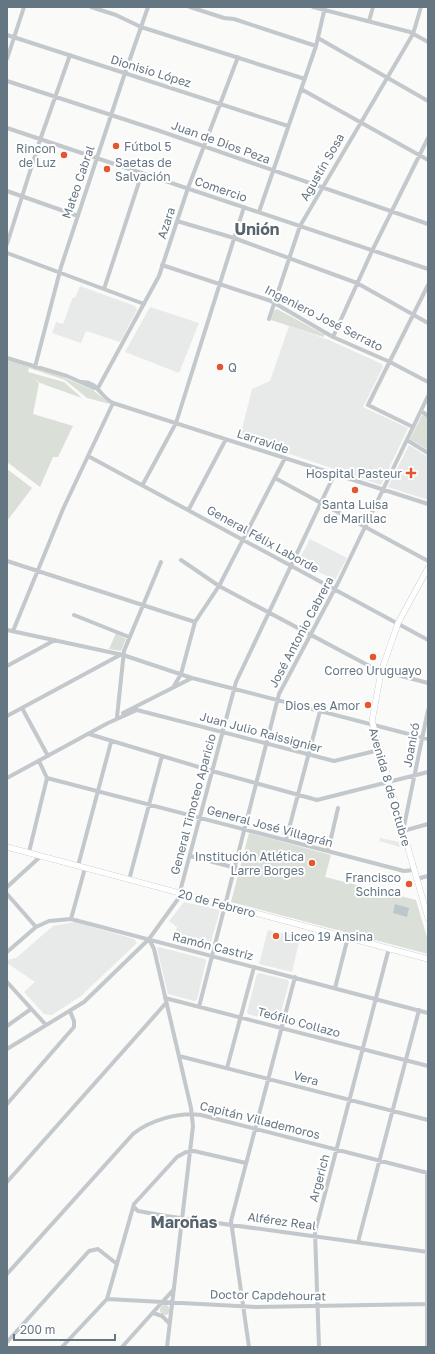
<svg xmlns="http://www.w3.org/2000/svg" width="435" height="1354" viewBox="0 0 435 1354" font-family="'Golos Text',sans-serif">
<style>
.built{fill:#e8e9e9}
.green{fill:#dadfd7}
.water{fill:#bbc7cb}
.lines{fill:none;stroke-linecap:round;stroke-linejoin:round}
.major-casing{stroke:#b5babe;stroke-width:6}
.minor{stroke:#c3c8cc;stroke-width:4}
.major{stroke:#fff;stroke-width:5.5}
.poi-dot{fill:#e4572e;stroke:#fff;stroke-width:1.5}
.labels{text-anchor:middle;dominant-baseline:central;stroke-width:4;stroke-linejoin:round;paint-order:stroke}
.street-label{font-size:12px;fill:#657683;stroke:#fff}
.poi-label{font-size:12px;fill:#657683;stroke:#fff;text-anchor:end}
.district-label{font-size:16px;font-weight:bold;fill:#57646e;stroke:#fff}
</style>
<rect width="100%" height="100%" fill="#fafaf8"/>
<!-- built -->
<path class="built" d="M80 286 135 306 137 310 120 342 86 331 81 343 52 333 56 322 63 324 73 297 75 298Z
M150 307 199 323 179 373 125 352Z
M289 326 329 340 382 364 383 367 363 407 408 428 381 485 240 437 252 389 270 381Z
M409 445 428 457V500L388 487Z
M310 539 347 558 335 580 298 562Z
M380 838 399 842 400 847 379 841Z
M184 902 220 910 209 949 206 951 173 942 177 927 169 921Z
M75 922 134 939 137 943 81 996 52 1015 44 1014 24 992 35 982 7 963V960L16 958 53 926Z
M268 930 300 938 292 972 259 964Z
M159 947 205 959 206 961 197 1000 194 1001 168 994 157 948Z
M259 973 288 980 289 983 279 1020 276 1022 248 1014 247 1012 257 974Z"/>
<!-- green -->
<path class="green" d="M277 309 325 335 323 337 271 320 274 311Z
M7 360 60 376 93 390 110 404 87 398 65 380 29 368 28 372 64 382 82 398 40 383 31 376 39 383 33 414 73 426 58 457H53L40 487 7 462Z
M422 415 428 418V450L410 439Z
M7 469 32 488 7 521Z
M116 633 126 639 121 651 109 649Z
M249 833 331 855 325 877 416 900 428 941V954L231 902Z
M160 1310a5 5 0 1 1 10 0a5 5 0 1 1-10 0Z"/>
<!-- water -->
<path class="water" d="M395 904 409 908 407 917 393 913Z"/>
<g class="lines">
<!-- major casing -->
<g class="major-casing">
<path id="major" d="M428 568 398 623 381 672 372 721 428 918
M7 847 428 959"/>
</g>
<!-- minor -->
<path class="minor" d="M91 7 116 15 141 27 305 79
M190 7 224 18 234 19 316 46
M313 7 410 32 428 42
M369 21 373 7
M7 35 288 126
M318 38 428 101
M7 59 24 7
M7 81 157 130 428 224
M301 89 428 160
M7 128 428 269
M7 191 78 216
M259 212 316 46 325 7
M177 221 234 238 357 283 428 323
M7 244 39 143 70 55
M7 253 144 304
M162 265 271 301 333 337 390 362 428 382
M104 289 142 173
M269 319 300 226 413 34 421 7
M333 337 372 251 428 138
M7 358 67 376 94 388H98
M35 367 61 267 123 79 148 7
M81 382C98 381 100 397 113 403L428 504
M98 388 159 276 188 188 238 57
M421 411 428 416
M413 427 368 405 428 285
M407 440 428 453
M88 456 428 640
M275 478 428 561
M143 484 176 423 244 207
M189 509 226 439
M181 560 219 586 375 669 428 683
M7 561 195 622
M74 615 129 637
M7 630 123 655 192 678 428 739
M13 631 63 509 113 403
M7 666 55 640
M174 686 181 674 195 622 219 586 285 458
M22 708 48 756
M428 710 403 831 428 824
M123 713 192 678
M7 716 120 655
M117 717 124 651 161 562
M89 734 212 771 317 800 428 772
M39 761 47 778 404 871 414 870
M7 778 108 723 137 710 334 761 379 750
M286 840 320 711
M328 851 338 808
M29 852 47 778
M190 856 236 868
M78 866 111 742
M416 879 428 876
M129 880 162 756
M7 887 41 856
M7 894 36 927
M71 919 85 868
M149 939 154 949 191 1108 193 1126 167 1347
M7 952 36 927 49 921 71 919 428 1013
M7 982 46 1025
M335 988 348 937
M165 998 428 1066
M199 1007 279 694 339 581 428 396
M7 1026 31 1009
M7 1049 84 1002 149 939 178 899 236 682 334 475
M179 1056 428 1120
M227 1068 254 967
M7 1104 74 1027V1021L70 1011
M7 1182 166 1003
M135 1208 138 1211 166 1216 428 1252
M358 1242 419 1010
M7 1274 133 1134C150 1120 179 1112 201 1115L428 1173
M107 1299 256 1307 428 1304
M153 1313 162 1316 169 1323
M7 1342 89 1251 98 1249 117 1264
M62 1347 107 1299 134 1204 177 1157 186 1152 194 1151 246 1163
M122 1347 174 1289
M249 1347 231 1221 295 977
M319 1347 315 1232 389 948
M427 1347V1173"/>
<!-- major -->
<use href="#major" class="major"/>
</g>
<!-- markers -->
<g class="poi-dot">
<circle cx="116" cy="146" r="4"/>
<circle cx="64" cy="155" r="4"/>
<circle cx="107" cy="169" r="4"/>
<circle cx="220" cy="367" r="4"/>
<path d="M409 467h4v4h4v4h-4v4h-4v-4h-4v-4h4z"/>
<circle cx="355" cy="490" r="4"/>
<circle cx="373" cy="657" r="4"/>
<circle cx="368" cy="705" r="4"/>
<circle cx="312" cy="863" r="4"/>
<circle cx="409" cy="884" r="4"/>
<circle cx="276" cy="936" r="4"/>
</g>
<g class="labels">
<!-- street labels -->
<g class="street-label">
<text transform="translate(151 71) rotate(17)">Dionisio López</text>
<text transform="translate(221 142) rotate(20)">Juan de Dios Peza</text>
<text transform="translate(322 167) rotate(-60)">Agustín Sosa</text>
<text transform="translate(78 182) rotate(-71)">Mateo Cabral</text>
<text transform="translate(221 189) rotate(19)">Comercio</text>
<text transform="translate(166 223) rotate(-72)">Azara</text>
<text transform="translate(324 318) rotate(27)">Ingeniero José Serrato</text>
<text transform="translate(263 441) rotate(18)">Larravide</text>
<text transform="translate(263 539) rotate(29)">General Félix Laborde</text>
<text transform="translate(301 632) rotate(-62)">José Antonio Cabrera</text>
<text transform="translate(261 732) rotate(15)">Juan Julio Raissignier</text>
<text transform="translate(411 745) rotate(-79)">Joanicó</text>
<text transform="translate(390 787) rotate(74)">Avenida 8 de Octubre</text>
<text transform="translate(193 804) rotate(-75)">General Timoteo Aparicio</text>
<text transform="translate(270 826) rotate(15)">General José Villagrán</text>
<text transform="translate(217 903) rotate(15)">20 de Febrero</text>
<text transform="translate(213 946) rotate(14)">Ramón Castriz</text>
<text transform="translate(299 1022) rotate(15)">Teófilo Collazo</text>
<text transform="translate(306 1078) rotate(15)">Vera</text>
<text transform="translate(260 1120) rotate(14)">Capitán Villademoros</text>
<text transform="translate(319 1178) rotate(-75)">Argerich</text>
<text transform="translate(282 1221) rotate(8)">Alférez Real</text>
<text transform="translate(268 1295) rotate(1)">Doctor Capdehourat</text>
</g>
<!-- poi labels -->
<g class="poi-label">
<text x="124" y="146" text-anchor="start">Fútbol 5</text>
<text x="56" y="148">Rincon<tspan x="56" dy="14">de Luz</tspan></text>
<text x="115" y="162" text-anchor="start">Saetas de<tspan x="115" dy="14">Salvación</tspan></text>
<text x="228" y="367" text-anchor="start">Q</text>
<text x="402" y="473">Hospital Pasteur</text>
<text x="355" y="504" text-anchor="middle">Santa Luisa<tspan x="355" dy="14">de Marillac</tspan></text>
<text x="373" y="670" text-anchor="middle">Correo Uruguayo</text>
<text x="360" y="705">Dios es Amor</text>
<text x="304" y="856">Institución Atlética<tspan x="304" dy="14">Larre Borges</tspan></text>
<text x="401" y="877">Francisco<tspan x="401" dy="14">Schinca</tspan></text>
<text x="284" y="936" text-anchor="start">Liceo 19 Ansina</text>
</g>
<!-- district labels -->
<g class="district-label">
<text x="257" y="229">Unión</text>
<text x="184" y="1222">Maroñas</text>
</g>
</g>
<!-- border -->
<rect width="435" height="1354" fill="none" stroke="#657683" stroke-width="16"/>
<!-- scale -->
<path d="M14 1334v6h101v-6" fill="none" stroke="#657683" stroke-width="2"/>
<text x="20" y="1334" font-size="12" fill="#657683" stroke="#ffffff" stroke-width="3" paint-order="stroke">200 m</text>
</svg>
